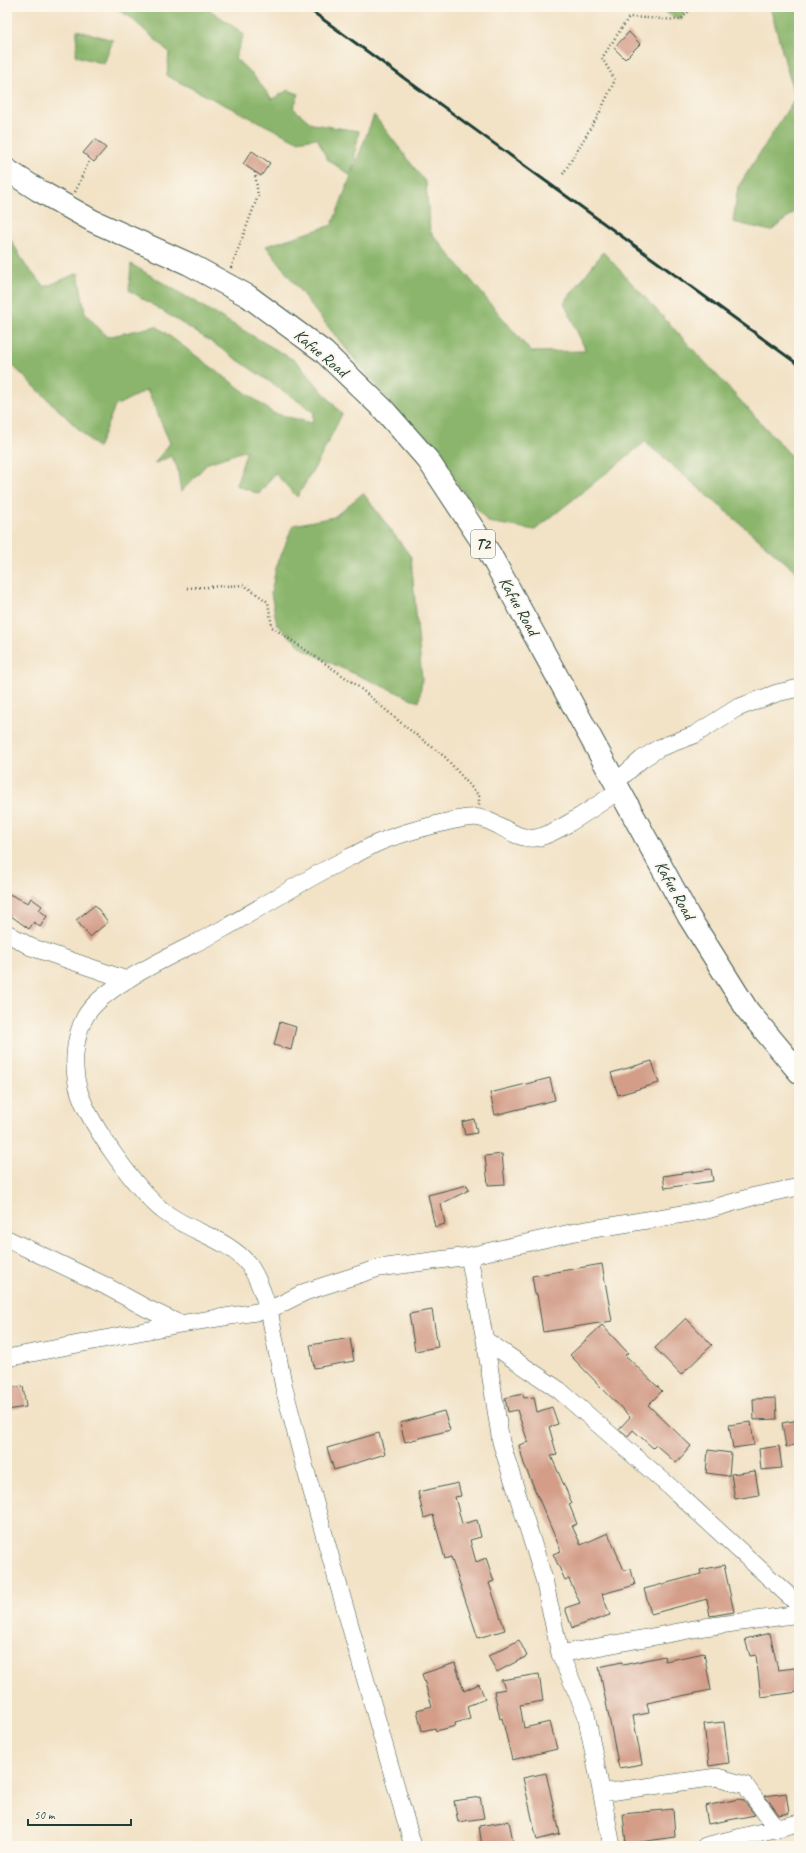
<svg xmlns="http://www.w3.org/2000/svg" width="806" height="1853" viewBox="0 0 806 1853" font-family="Caveat,sans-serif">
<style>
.forest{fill:#8bb56c;stroke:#557950}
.building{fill:#d39d88}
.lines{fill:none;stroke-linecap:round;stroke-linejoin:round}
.minor-casing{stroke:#3f564a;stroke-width:18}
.highway-casing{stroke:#3f564a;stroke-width:24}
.path{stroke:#3f564a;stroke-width:2.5;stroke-dasharray:1 3;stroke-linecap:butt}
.minor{stroke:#fff;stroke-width:17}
.highway{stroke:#fff;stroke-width:22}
.rail{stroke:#1f3d34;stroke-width:3}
.labels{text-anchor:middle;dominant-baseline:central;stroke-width:4;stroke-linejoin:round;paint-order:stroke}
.shield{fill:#fbf7ec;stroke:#61756b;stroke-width:1}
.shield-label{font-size:16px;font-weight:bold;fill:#1f3d34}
.street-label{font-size:17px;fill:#1f3d34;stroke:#fbf7ec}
</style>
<rect width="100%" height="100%" fill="#fbf7ec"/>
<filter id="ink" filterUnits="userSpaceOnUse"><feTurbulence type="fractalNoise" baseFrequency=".025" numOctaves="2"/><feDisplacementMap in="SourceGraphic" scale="8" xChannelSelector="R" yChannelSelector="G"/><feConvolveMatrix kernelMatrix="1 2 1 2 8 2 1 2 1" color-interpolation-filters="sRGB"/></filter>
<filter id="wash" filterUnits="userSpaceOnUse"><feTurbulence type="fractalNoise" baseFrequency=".012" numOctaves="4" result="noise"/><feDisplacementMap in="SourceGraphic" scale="16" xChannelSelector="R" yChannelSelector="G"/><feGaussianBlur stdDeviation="0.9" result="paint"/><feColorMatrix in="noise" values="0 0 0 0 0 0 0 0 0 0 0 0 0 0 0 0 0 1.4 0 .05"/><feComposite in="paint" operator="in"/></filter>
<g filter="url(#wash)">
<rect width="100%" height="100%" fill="#f2e2c6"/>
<!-- forest -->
<path class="forest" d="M114 7H206L244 34 235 58 254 76 272 99 288 90 299 94 293 108 312 124 359 131 352 173 374 115 426 183 430 231 531 352 586 351 564 303 603 252 799 464V574L645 442 535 530 488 522 316 312 266 246 332 225 351 176 327 159 317 138 297 141 167 76 169 52 130 17Z
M654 7H685L681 20Z
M770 7H799V219L796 211 771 231 733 222 738 187 795 98Z
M77 30 113 40 104 64 76 56Z
M7 233 26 266 45 287 78 273 85 313 107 337 156 326 273 413 312 423 314 412 210 341 129 290 131 264 297 362 342 414 318 462 297 497 275 473 259 494 236 485 247 450 208 463 181 492 177 467 171 456 154 464 170 443 147 390 115 406 98 448 7 360Z
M363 493 411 557 422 679 419 702 337 666 304 649 277 625 271 593 276 568 293 525 334 517Z"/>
<g id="blocks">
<!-- building -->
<path class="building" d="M629 32 640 44 625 59 614 48Z
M95 139 106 148 94 162 83 153Z
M252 151 270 163 261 176 243 164Z
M7 893 28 903 31 898 42 906 39 910 47 916 40 927 34 922 29 929 7 913Z
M95 905 108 922 90 937 76 920Z
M280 1022 296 1027 291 1050 274 1045Z
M652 1061 659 1083 618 1095 611 1073Z
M550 1078 555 1100 495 1115 490 1093Z
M474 1119 477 1133 465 1135 462 1122Z
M502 1154 505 1184 488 1185 485 1156Z
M711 1169 713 1181 665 1188 663 1176Z
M467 1185 469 1190 441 1204 445 1224 435 1227 428 1195Z
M602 1264 612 1321 543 1332 537 1294H535L532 1276Z
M432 1310 438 1347 415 1351 409 1314Z
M686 1318 712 1345 681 1375 655 1348Z
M602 1325 628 1353 625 1355 662 1391 648 1405 691 1446 676 1463 656 1445 653 1448 633 1430 628 1436 619 1429 630 1417 570 1355Z
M350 1338 354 1361 314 1368 310 1345Z
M23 1386 26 1407 7 1410V1388Z
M523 1394 524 1398 534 1397 537 1412 552 1407 558 1424 549 1427 557 1455 551 1456 572 1503 569 1504 577 1524 572 1526 581 1545 608 1533 624 1570 631 1569 635 1585 602 1594 610 1615 572 1628 565 1608 580 1603 569 1579 565 1580 553 1554 561 1551 524 1464 519 1445 528 1442 517 1410 508 1412 505 1398Z
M776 1398 777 1419 754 1420 753 1399Z
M444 1411 450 1430 405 1442 400 1423Z
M799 1420V1444L786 1447 782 1423Z
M751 1422 754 1445 733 1448 729 1425Z
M379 1433 385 1454 334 1470 327 1448Z
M779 1446 782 1468 761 1470 759 1449Z
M708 1450 731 1453 729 1476 706 1473Z
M755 1471 759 1495 735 1499 731 1474Z
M458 1483 461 1496 455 1497 462 1524 477 1520 481 1537 470 1540 476 1562 486 1558 494 1581 489 1583 505 1630 478 1638 451 1557 445 1559 433 1515 424 1518 418 1492Z
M724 1565 734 1612 710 1616 707 1599 651 1614 644 1589 701 1574 700 1570Z
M770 1633 778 1670 795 1668 798 1692 761 1697 756 1655 750 1656 745 1639Z
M519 1640 527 1656 497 1672 488 1656Z
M704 1653 711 1690 647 1703 649 1713 633 1716 642 1764 619 1768 599 1667 622 1662 623 1665 664 1656 665 1661Z
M455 1663 464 1691 479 1684 485 1699 467 1706 470 1719 455 1723 456 1726 436 1731 435 1728 422 1731 417 1710 432 1706 422 1674Z
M539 1674 543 1701 520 1705 524 1728 550 1722 557 1749 512 1760 502 1718 500 1719 494 1691 506 1689 501 1680Z
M724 1722 729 1763 709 1766 704 1724Z
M546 1773 560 1834 537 1840 523 1778Z
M786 1793 789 1813 779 1815 765 1796Z
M480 1797 484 1818 458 1822 454 1801Z
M739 1799 743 1800 755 1815 708 1824 705 1806Z
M673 1809 675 1837 626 1844 623 1814Z
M509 1821 514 1846H482L479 1826Z"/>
</g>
</g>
<g filter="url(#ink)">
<use href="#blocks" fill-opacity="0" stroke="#3f564a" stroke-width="1"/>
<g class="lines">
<!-- minor casing -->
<g class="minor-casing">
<path id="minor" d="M616 782 642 759 659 748 694 735 737 708 777 693 799 688
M7 933 31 947 127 980
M7 1239 104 1285 146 1308 180 1324
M469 1256 485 1340 501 1442 544 1579 560 1654 586 1714 612 1846
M485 1340 559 1390 677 1493 799 1605
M7 1358 180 1324 269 1310C263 1295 259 1278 249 1265 227 1237 188 1232 162 1210 136 1189 91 1126 80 1094 72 1071 73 1039 85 1017 104 983 185 950 221 930 264 906 305 879 350 857 361 852 373 844 385 840 399 834 468 814 480 818 499 822 515 840 535 838 555 836 601 802 620 790
M560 1654 705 1627 799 1614
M602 1793 717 1777 745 1785 776 1828
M413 1846 304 1464 284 1388 269 1310 305 1292 379 1268 469 1256 575 1232 707 1210 755 1196 799 1187
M705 1846 799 1823"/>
</g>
<!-- highway casing -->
<g class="highway-casing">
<path id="highway" d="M7 170 38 190 93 221 189 264 248 296 324 352 383 409 428 460 490 554 689 917 748 1011 799 1072"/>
</g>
<!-- path -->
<path class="path" d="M563 174 599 114 615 80 602 58 629 17 681 20 692 7
M75 192 90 159
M231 268 258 196 255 172
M187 588 244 585 268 602 272 627 355 684 406 727 445 757 479 796V805"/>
<!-- minor -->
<use href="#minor" class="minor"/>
<!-- highway -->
<use href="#highway" class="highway"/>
<!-- rail -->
<path class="rail" d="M306 7 799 365"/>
</g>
</g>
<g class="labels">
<!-- shield labels -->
<rect class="shield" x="471" y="530" width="24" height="28" rx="3"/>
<g class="shield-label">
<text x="483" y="544">T2</text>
</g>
<!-- street labels -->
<g class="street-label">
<text transform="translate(321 353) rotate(40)">Kafue Road</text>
<text transform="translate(519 606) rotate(61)">Kafue Road</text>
<text transform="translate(675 890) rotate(61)">Kafue Road</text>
</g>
</g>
<!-- margin -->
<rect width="806" height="1853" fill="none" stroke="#fbf7ec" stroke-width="24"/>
<!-- scale -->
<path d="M28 1819v6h103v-6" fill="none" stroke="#1f3d34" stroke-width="2"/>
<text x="34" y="1819" font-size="12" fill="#1f3d34" stroke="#fbf7ec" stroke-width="3" paint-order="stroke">50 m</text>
</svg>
